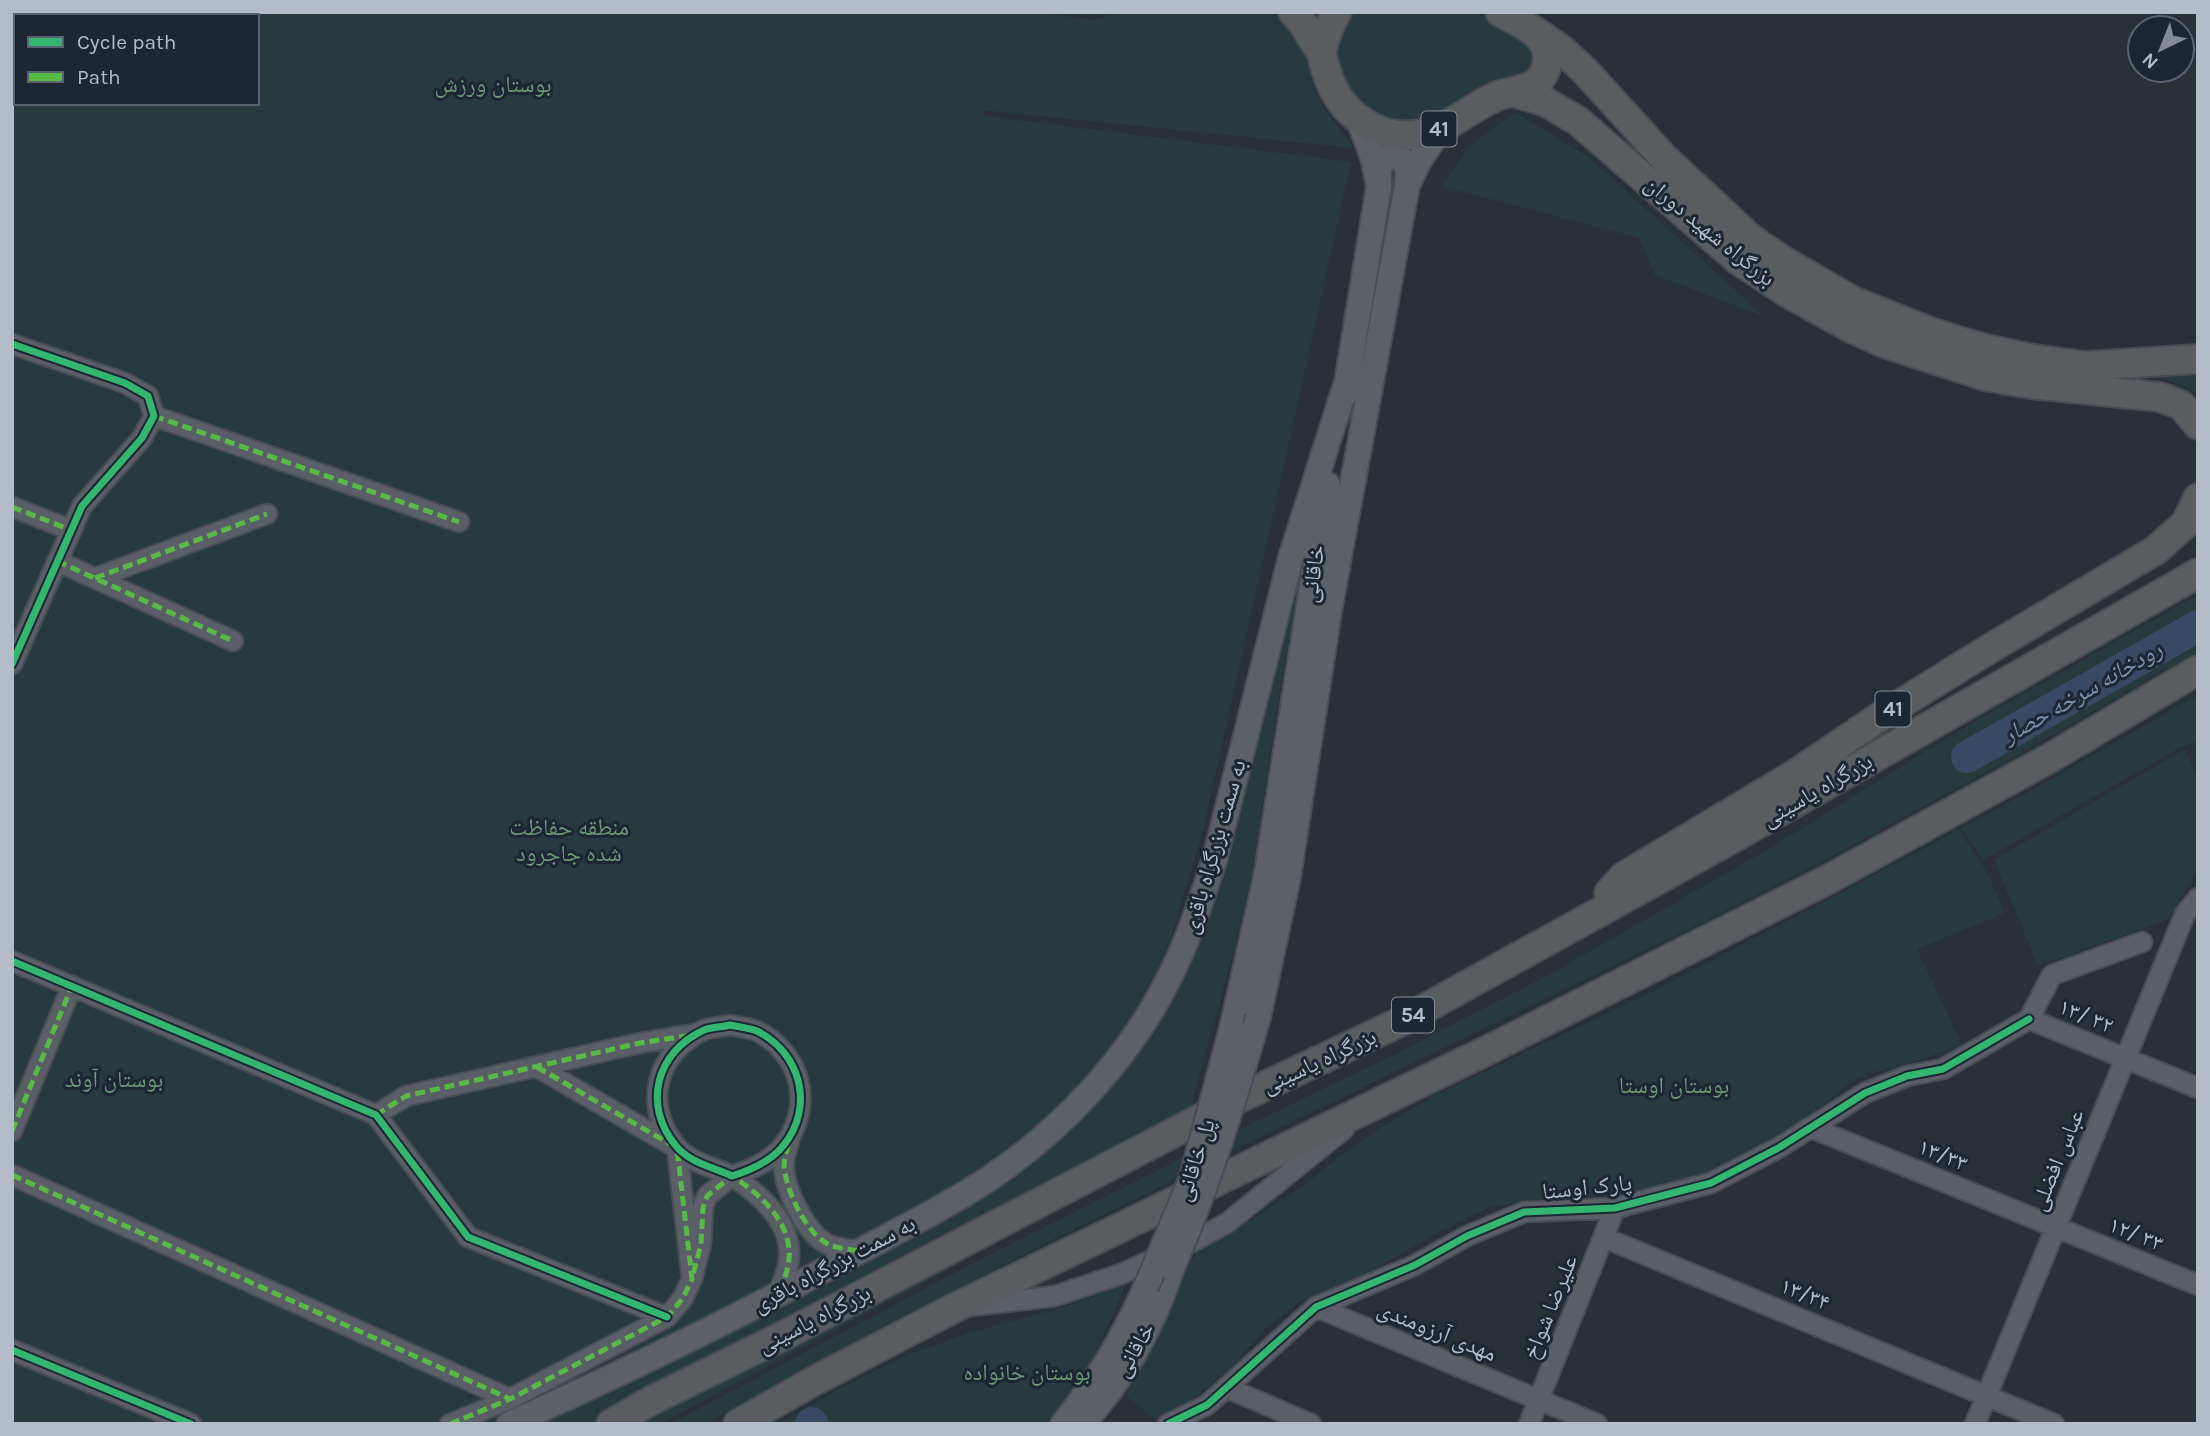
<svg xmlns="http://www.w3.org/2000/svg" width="2210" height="1436" viewBox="0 0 2210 1436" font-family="Karla,'Noto Naskh Arabic',sans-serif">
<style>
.green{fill:#273a3e;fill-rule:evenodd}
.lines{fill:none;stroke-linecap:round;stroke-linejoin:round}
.river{stroke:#384963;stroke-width:32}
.minor-casing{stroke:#484c53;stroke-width:23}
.major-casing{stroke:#484c55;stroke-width:28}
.highway-casing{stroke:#474c53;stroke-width:32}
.minor{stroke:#5a5e66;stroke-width:19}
.major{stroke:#5c6168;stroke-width:24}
.highway{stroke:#5a5d60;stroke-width:28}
.major-bridge-casing{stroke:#484c55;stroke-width:28;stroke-linecap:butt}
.major-bridge{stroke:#5c6168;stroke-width:24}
.quiet{stroke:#58b947;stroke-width:5;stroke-dasharray:10 5;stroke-linecap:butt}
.cycleway-casing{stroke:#1d2633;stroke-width:11}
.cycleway{stroke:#33b770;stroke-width:7}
.labels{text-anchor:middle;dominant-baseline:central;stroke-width:6;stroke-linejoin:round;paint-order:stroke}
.shield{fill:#1d2633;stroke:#878f9c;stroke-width:2}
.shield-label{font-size:21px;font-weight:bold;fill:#b4bcc9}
.park-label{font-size:23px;fill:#6b9a76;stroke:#1d2633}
.street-label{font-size:23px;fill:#b4bcc9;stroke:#1d2633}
.water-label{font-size:24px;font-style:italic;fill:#7c92b1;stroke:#1d2633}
</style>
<rect width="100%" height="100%" fill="#2a3038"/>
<!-- green -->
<path class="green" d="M12 12H1036L1092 20 1123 12H1272L1292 28 1302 43 1314 90 1326 112 1354 148 982 110 984 116 1351 162 1203 831 1164 961 1171 994 1317 491 1281 682 1253 868 1243 916 1193 1099 1201 1134 660 1424H12ZM16 16H257V103H16Z
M1353 12H1476L1530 43 1538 69 1445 113 1408 126 1365 110 1348 91 1340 67 1338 54 1343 29Z
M1515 112 1587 156 1765 317 1655 275 1639 238 1441 186 1471 145Z
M2198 366V395C2175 378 2146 376 2119 370Z
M2198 595V651L2028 749 1842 851 1699 924 1227 1153 1004 1264 878 1329 705 1424H670L981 1259 1238 1130 1392 1056 1550 974 1765 851 1974 722Z
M2198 695V741L2181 747 1983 860 1961 828 2031 791Z
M2185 749 2198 780V869L2169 919 2038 966 1994 860Z
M1959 830 1987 872 2005 913 1917 949 1962 1045 1914 1062 1870 1073 1854 1080 1811 1115 1775 1136 1720 1168 1675 1186 1638 1194 1538 1199 1490 1207 1441 1231 1362 1276 1299 1302 1265 1329 1231 1368 1194 1398 1156 1420 1125 1395 1156 1341 1180 1282 1198 1250 1267 1210 1304 1185 1343 1154 1376 1131 1433 1096 1652 992Z
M1126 1284 1087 1374 1053 1424H778L853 1381 908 1355 966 1334 1067 1306Z"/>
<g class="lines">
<!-- river -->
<path class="river" d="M1967 757 2198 626
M811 1424 812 1423"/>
<!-- minor casing -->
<g class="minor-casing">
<path id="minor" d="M12 344 125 383 148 396 154 416 142 438 82 506 12 664
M154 416 459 522
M12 507 71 530
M57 561 233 641
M95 578 267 514
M12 961 376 1115 468 1237 667 1317
M2029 1019 2198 1088
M2029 1019 2052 975 2142 942
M730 1025C739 1027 749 1028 757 1031 801 1053 815 1107 783 1146 771 1161 751 1170 732 1176 713 1167 690 1163 676 1146 642 1105 656 1052 704 1030 712 1027 722 1027 730 1025Z
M537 1067 677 1148 692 1279 701 1244 703 1207 707 1196 732 1176C760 1194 792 1222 789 1259 788 1272 782 1284 777 1296
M376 1115 406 1096 640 1043 694 1034
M1812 1128 2198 1285
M12 1131 72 986
M790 1138C788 1146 784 1156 784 1165 784 1188 805 1232 827 1244 837 1249 848 1249 859 1251
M12 1175 510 1399
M1605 1238 2054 1424
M971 1306 1055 1296 1121 1274 1194 1241 1227 1223 1344 1129
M1316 1307 1597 1424
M12 1350 191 1424
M1227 1388 1311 1424
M450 1424 510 1399 667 1317 683 1298 692 1279
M1168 1424 1207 1405 1316 1307 1415 1265 1467 1236 1524 1212 1615 1208 1711 1183 1780 1147 1865 1093 1907 1076 1943 1069 2029 1019
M1529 1424 1615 1208
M1975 1424 2185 914 2198 898"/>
</g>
<!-- major casing -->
<g class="major-casing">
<path id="major" d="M1379 182C1378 168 1378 163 1391 155L1400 158 1408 167 1407 186
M1345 394 1379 186 1373 158 1359 120
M1258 1018 1288 878 1329 612 1407 186 1419 161 1441 128
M1232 1028 1266 877 1328 485
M509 1424C619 1375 726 1323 832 1266 885 1237 942 1210 993 1176 1063 1128 1126 1061 1165 986 1187 945 1201 902 1215 858L1291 557 1348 378
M1063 1424C1097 1382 1124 1337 1146 1287
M1082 1424C1124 1379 1153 1326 1172 1268"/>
</g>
<!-- highway casing -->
<g class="highway-casing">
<path id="highway" d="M1293 12 1302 22 1322 54
M1337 12C1330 24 1324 38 1322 52 1322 59 1325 67 1327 73 1339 113 1378 142 1421 134 1450 129 1471 107 1497 96 1509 91 1522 91 1533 85 1539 82 1544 75 1546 68 1556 37 1522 24 1500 12
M1533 30 1562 50 1585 71 1664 158 1750 238 1782 260 1853 301 1936 334 1982 348 2034 359 2086 366 2198 359
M1512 92 1544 101 1578 121 1738 260 1788 293 1851 328 1884 343 1985 376 2030 384 2160 397 2181 405 2198 425
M1609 893 1623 877 1797 773 1878 718 1989 649 2156 550 2186 523 2198 498
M611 1424 652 1400 785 1335 1240 1098 1404 1020 1726 842 2198 573
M738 1424 812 1382 956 1307 1486 1051 1829 879 2050 758 2198 670"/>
</g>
<!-- minor -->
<use href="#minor" class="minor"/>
<!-- major -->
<use href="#major" class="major"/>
<!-- highway -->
<use href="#highway" class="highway"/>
<!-- major-bridge casing -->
<g class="major-bridge-casing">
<path id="major-bridge" d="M1172 1268C1208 1187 1233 1103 1258 1018
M1146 1287 1191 1180 1232 1028"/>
</g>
<!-- major-bridge -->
<use href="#major-bridge" class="major-bridge"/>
<!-- quiet -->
<path class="quiet" d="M154 416 459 522
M12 507 71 530
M57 561 233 641
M95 578 267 514
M537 1067 677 1148 692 1279 701 1244 703 1207 707 1196 732 1176C760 1194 792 1222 789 1259 788 1272 782 1284 777 1296
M376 1115 406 1096 640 1043 692 1035
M12 1131 72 986
M788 1144C787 1151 784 1159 784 1166 786 1190 805 1231 826 1243 836 1249 848 1249 859 1251
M12 1175 510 1399
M450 1424 510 1399 667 1317 683 1298 692 1279"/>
<!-- cycleway casing -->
<g class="cycleway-casing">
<path id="cycleway" d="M12 344 125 383 148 396 154 416 142 438 82 506 12 664
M12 961 376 1115 468 1237 667 1317
M730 1025C739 1027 749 1028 757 1031 801 1053 815 1107 783 1146 771 1161 751 1170 732 1176 713 1167 690 1163 676 1146 642 1105 656 1052 704 1030 712 1027 722 1027 730 1025Z
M12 1350 191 1424
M1168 1424 1207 1405 1316 1307 1415 1265 1467 1236 1524 1212 1615 1208 1711 1183 1780 1147 1865 1093 1907 1076 1943 1069 2029 1019"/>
</g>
<!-- cycleway -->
<use href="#cycleway" class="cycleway"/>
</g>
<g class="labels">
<!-- shield labels -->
<g class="shield">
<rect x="1421.5" y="111.5" width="35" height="35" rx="5"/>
<rect x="1875.5" y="691.5" width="35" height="35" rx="5"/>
<rect x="1392" y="997.5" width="42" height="35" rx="5"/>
</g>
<g class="shield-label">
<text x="1439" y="129">41</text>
<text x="1893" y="709">41</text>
<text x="1413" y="1015">54</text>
</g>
<!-- park labels -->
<g class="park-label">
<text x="493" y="84">بوستان ورزش</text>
<text x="569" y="827">منطقه حفاظت<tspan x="569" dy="26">شده جاجرود</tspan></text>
<text x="114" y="1079">بوستان آوند</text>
<text x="1674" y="1085">بوستان اوستا</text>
<text x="1027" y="1372">بوستان خانواده</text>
</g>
<!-- street labels -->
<g class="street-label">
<text transform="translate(1710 231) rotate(39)">بزرگراه شهید دوران</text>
<text transform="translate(1313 574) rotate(-82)">خاقانی</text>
<text transform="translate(1817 790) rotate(-30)">بزرگراه یاسینی</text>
<text transform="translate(1214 847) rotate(-74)">به سمت بزرگراه باقری</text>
<text transform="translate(2086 1016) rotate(22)">۱۳/ ۳۲</text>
<text transform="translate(1319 1061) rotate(-25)">بزرگراه یاسینی</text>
<text transform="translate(1943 1155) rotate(22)">۱۳/۳۳</text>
<text transform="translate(1195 1160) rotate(-72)">پل خاقانی</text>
<text transform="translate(2057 1160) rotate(-68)">عباس افضلی</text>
<text transform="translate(1587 1187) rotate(-6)">پارک اوستا</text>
<text transform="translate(2136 1234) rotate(22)">۱۲/ ۳۳</text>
<text transform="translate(834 1264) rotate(-28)">به سمت بزرگراه باقری</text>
<text transform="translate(1805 1294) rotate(22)">۱۳/۳۴</text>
<text transform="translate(1550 1307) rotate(-68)">علیرضا شواخ</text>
<text transform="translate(814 1319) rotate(-27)">بزرگراه یاسینی</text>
<text transform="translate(1437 1331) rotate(22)">مهدی آرزومندی</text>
<text transform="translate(1134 1350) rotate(-60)">خاقانی</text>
</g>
<!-- water labels -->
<g class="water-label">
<text transform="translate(2082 692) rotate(-30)">رودخانه سرخه حصار</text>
</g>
</g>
<!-- border -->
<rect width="2210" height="1436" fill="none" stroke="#b4bcc9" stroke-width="28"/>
<!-- legend -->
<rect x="14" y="14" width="245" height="91" fill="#1d2633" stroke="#59626f" stroke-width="2"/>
<rect x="28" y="37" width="35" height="10" fill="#33b770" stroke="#59626f" stroke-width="2"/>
<text x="77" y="49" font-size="21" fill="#b4bcc9">Cycle path</text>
<rect x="28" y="72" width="35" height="10" fill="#58b947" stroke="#59626f" stroke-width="2"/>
<text x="77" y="84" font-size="21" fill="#b4bcc9">Path</text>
<!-- north arrow -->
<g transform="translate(2161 49) rotate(223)"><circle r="33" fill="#1d2633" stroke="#59626f" stroke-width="2"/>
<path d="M0-5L12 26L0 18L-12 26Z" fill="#848b96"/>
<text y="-10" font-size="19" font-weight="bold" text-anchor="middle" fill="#b4bcc9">N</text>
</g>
</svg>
